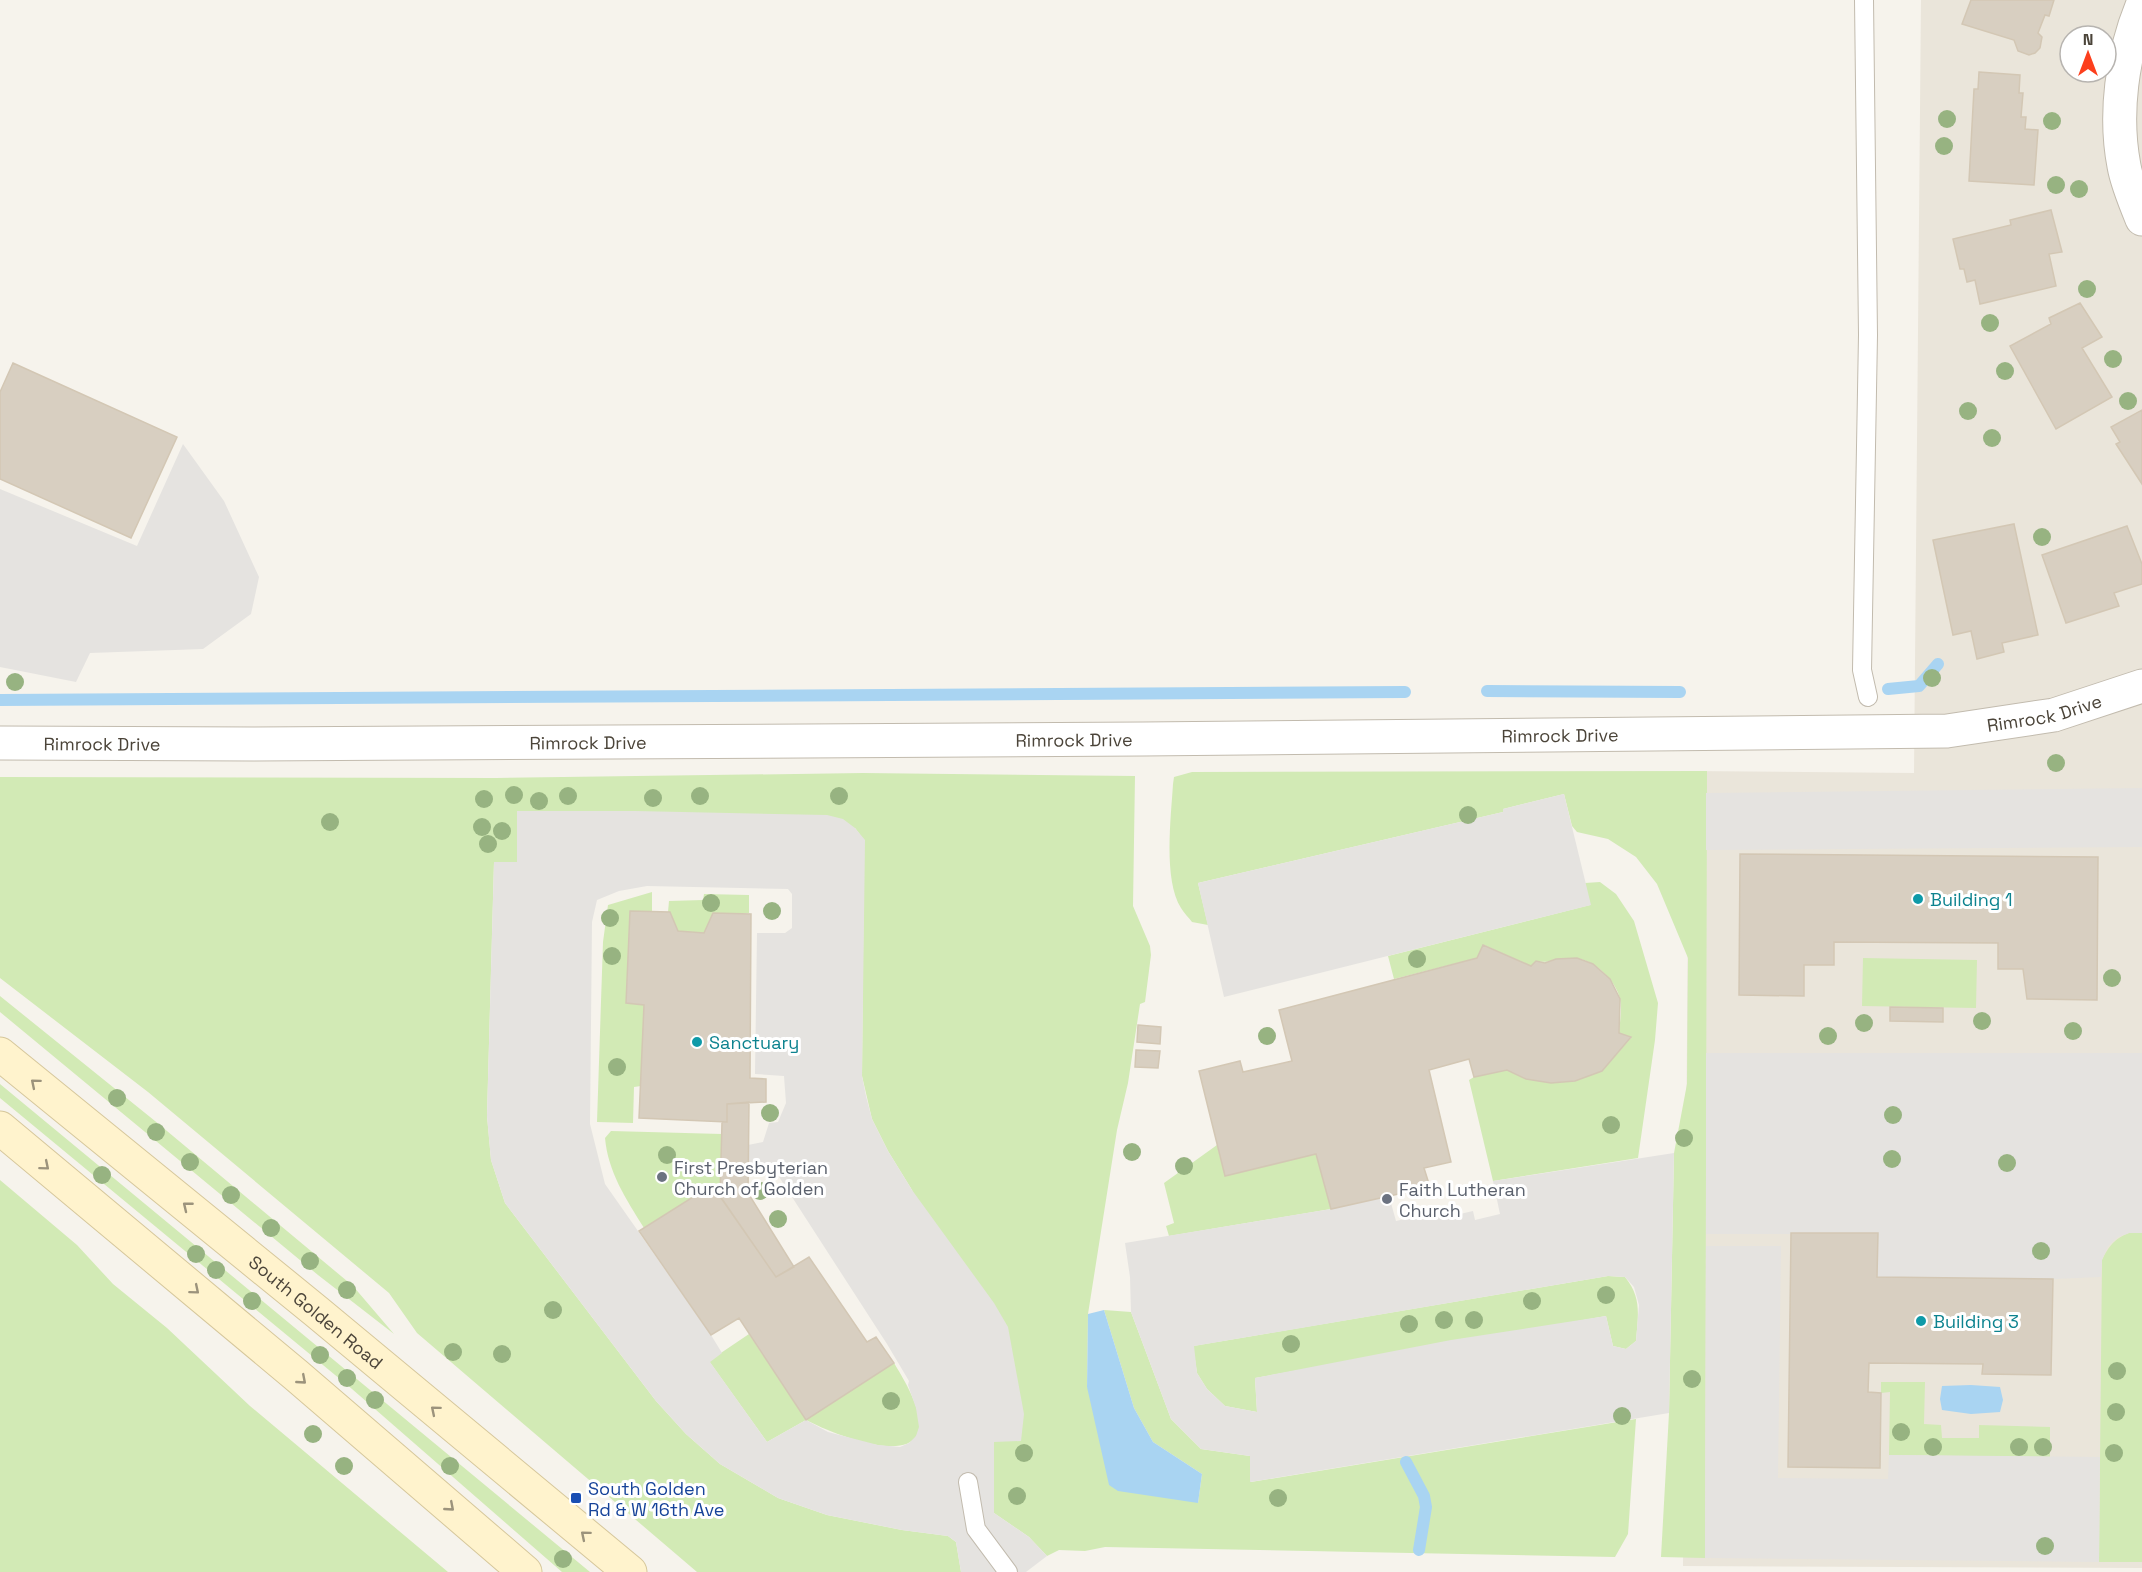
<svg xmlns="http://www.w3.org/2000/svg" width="2142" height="1572" viewBox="0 0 2142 1572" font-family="'Space Grotesk',sans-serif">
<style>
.residential{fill:#eae5da;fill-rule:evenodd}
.green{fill:#d2eab5}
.parking{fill:#e5e3e0;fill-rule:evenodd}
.water{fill:#a9d4f2}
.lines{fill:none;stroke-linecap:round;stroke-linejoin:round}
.stream{stroke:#a9d4f2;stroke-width:12}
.building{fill:#d8cfc1;stroke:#d3c7b4;stroke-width:1.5}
.service-casing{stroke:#c2bbae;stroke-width:20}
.minor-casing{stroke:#c2bbae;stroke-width:35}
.secondary-casing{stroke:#d6c79b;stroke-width:35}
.service{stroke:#fff;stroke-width:18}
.minor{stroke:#fff;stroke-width:33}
.secondary{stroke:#fff3cd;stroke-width:33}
.tree{fill:#97b381}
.oneway{stroke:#9c937c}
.culture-dot{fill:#0f9aa8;stroke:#fff;stroke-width:2}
.worship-dot{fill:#6b7280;stroke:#fff;stroke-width:2}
.transit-dot{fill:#1a4fb4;stroke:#fff;stroke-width:2}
.labels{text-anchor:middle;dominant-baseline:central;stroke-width:6;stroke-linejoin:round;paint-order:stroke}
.street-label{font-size:18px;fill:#4b4439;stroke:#fff}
.culture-label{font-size:18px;fill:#0d838f;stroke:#fff;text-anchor:start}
.worship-label{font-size:18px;fill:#5b616d;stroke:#fff;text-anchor:start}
.transit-label{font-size:18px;fill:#164399;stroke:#fff;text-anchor:start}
</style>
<rect width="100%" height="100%" fill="#f6f3ec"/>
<!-- residential -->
<path class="residential" d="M1921 0H2142V1568L1683 1566 1689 771 1914 773ZM2070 36H2106V72H2070Z"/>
<!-- green -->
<path class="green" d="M1707 771 1705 1558 1661 1557 1669 1413 1674 1153 1687 1084 1688 958 1657 884 1636 857 1608 839 1577 832 1572 826 1564 794 1503 809V812L1198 883 1208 925 1192 922C1189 918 1184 913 1181 908 1163 880 1171 817 1173 784L1174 777 1192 772Z
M863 773 1135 776 1133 906 1150 946 1151 955 1145 1002 1140 1004 1128 1083 1117 1130 1088 1314 1087 1387 1198 1503 1202 1474 1153 1442 1134 1408 1104 1310 1131 1312 1171 1419 1201 1449 1250 1456 1251 1482 1636 1419 1628 1534 1615 1557 1105 1547 1085 1551 1059 1550 1047 1556 1029 1537 994 1513V1442L912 1190 888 1151 872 1119 862 1076 864 840 855 828 517 812V862H494L487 1116 491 1160 505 1203 656 1401 686 1434 720 1464 778 1498 827 1515 902 1530 948 1536 956 1542 961 1572H697L417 1333 389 1293 148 1092 0 978V777L496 778Z
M1600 882 1616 894 1634 921 1658 1003 1655 1040 1638 1158 1493 1181 1469 1080 1474 1077 1507 1070 1526 1079 1551 1083 1575 1081 1602 1071 1631 1038 1619 1033C1620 1022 1622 1009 1620 999 1616 980 1593 958 1573 958 1559 958 1548 964 1536 961L1531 966 1484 945 1477 958 1394 979 1388 956 1590 905 1585 883Z
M652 892V911H630L626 1003 644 1005 641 1086 634 1087 633 1123 597 1122 603 942 608 905Z
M704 894 749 895V913H714L704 933 678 931 670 912H668L669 901 703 900Z
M1863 958 1977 960 1976 1008 1862 1006Z
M0 996 155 1121 353 1286 394 1334 318 1275 0 1012Z
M0 1084 590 1572H562L352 1389 0 1098Z
M611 1131 722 1134 720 1196 712 1185 644 1228C626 1199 608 1172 605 1138Z
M1217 1145 1225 1176 1316 1154 1331 1209 1169 1236 1166 1226 1174 1223 1164 1183Z
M0 1180 77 1245 113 1284 167 1328 250 1406 448 1572H0Z
M2129 1233H2142V1562H2099L2102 1260C2109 1246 2114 1239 2129 1233Z
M1608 1276 1625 1277C1642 1298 1638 1315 1636 1341L1626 1349 1613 1346 1606 1316 1255 1378 1257 1412 1225 1406 1207 1389 1197 1373 1193 1346Z
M749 1334 806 1420 894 1363C903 1378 927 1416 917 1435 902 1463 827 1431 806 1420L767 1442 709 1361Z
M1881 1382H1925L1924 1424 1941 1425 1942 1438H1979V1425L2050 1427V1457L1889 1455 1890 1392 1881 1393Z"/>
<!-- parking -->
<path class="parking" d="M183 444 224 501 259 577 251 614 203 649 90 653 76 682 0 667V489L137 546Z
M2142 788V847L1706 850V793Z
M1564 794 1591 905 1224 997 1198 883 1503 812V809Z
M517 811H635L827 815 843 819 855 828 865 840 862 1076 866 1096 872 1119 888 1151 912 1190 994 1303 1008 1327 1024 1414 1021 1441 994 1442V1513L1029 1537 1047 1556 1026 1572H961L956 1542 948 1536 902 1530 827 1515 778 1498 720 1464 686 1434 656 1401 505 1203 491 1160 487 1116 494 862H517ZM647 886 788 889 792 894V928L785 933H757L755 1074 784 1076 786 1103 778 1122 769 1123 763 1142 748 1145V1169L772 1166 887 1344 909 1381 908 1385 916 1408 919 1427 916 1436 909 1443 900 1447 878 1445 828 1432 806 1420 767 1442 710 1362 722 1353 711 1335 605 1184 590 1124 592 922 597 900 619 891Z
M1706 1053H2142V1233H2129L2118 1237 2108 1246 2102 1260 2101 1277 2053 1279 1877 1277V1234H1706Z
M1674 1153 1669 1413 1250 1482V1456L1201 1449 1171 1419 1131 1312 1130 1277 1125 1243 1331 1209 1389 1196 1396 1221 1445 1209 1447 1217 1473 1211 1475 1220 1500 1214 1493 1181ZM1608 1276 1625 1277 1634 1287 1639 1305 1636 1341 1626 1349 1613 1346 1606 1316 1451 1340 1255 1378 1257 1412 1225 1406 1207 1389 1197 1373 1194 1346Z
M1706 1246H1781L1778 1478 1888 1479 1889 1455 2100 1457 2099 1562 1705 1558Z"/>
<!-- water -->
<path class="water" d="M1104 1310 1134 1408 1153 1442 1202 1474 1198 1503 1118 1491 1109 1485 1087 1387 1088 1314Z
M1971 1385 2000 1387 2003 1400 2000 1412 1971 1414 1942 1410 1940 1399 1942 1386Z"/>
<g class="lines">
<!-- stream -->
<path class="stream" d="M1888 689 1919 686 1938 664
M1487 691 1680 692
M0 700 1405 692
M1406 1462 1424 1496 1426 1507 1419 1550"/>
</g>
<!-- building -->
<path class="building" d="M1971 0H2054L2049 16 2045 15 2038 33 2042 37 2040 48 2035 53 2029 55 2018 51 2014 40 1962 24Z
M1979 72 2020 75 2019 93H2023L2021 117H2026L2025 129 2038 130 2034 185 1969 181 1974 89H1978Z
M2051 210 2062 252 2049 254 2056 286 1980 304 1975 280 1967 282 1964 269H1960L1953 239 2011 225 2010 220Z
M2080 303 2102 337 2082 348 2112 397 2056 429 2010 346 2051 324 2049 318Z
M13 363 177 437 131 538 0 479V392Z
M2142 410V484L2116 444 2120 442 2111 427Z
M2014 524 2038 635 2002 643 2004 652 1977 659 1971 631 1953 635 1933 540Z
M2127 526 2142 564V584L2114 593 2119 606 2066 623 2042 555Z
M1740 854 2098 857 2097 1000 2027 999 2023 969H1998V943L1834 942V965H1804V996L1739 995Z
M630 911 670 912 678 931 704 933 713 913 751 914 750 1078 766 1079V1102L727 1104V1122L639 1118 644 1005 626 1003Z
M1483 945 1531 966 1536 961 1545 963 1556 959 1577 958 1593 964 1610 979 1620 999 1619 1033 1631 1037 1602 1071 1575 1081 1551 1083 1526 1079 1507 1070 1474 1077 1469 1059 1429 1070 1451 1162 1424 1168 1430 1187 1331 1209 1316 1154 1225 1176 1199 1071 1240 1061 1243 1072 1292 1061 1279 1010 1477 958Z
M1890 1007 1943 1008V1022L1890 1021Z
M1138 1025 1161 1027 1160 1044 1137 1042Z
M1136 1050 1160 1051 1158 1068 1135 1067Z
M749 1102 748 1193 794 1267 776 1277 720 1196 722 1122H727V1104Z
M712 1185 776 1277 809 1257 867 1342 876 1337 894 1363 806 1420 739 1318 711 1335 639 1231Z
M1791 1233H1878L1877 1277 2053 1279 2051 1375 1982 1374 1983 1364 1869 1363 1868 1392 1881 1393 1880 1468 1788 1467Z"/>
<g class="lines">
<!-- service casing -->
<g class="service-casing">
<path id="service" d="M1864 0 1868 335 1862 670 1868 697
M968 1482 976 1529 1008 1572"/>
</g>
<!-- minor casing -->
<g class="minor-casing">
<g id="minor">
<path d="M2142 6C2122 55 2114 114 2124 166 2127 183 2135 202 2142 219"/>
<path id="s1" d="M0 743 254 744 1143 739 1947 731 2054 715 2142 686"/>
</g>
</g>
<!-- secondary casing -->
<g class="secondary-casing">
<g id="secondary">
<path id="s2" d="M0 1054 317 1312 630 1572"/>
<path d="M0 1128 296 1375 525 1572"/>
</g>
</g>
<!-- service -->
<use href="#service" class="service"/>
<!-- minor -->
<use href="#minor" class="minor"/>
<!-- secondary -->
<use href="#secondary" class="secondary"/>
</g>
<!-- trees -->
<g class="tree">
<circle cx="1947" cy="119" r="9"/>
<circle cx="2052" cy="121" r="9"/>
<circle cx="1944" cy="146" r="9"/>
<circle cx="2056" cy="185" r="9"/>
<circle cx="2079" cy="189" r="9"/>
<circle cx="2087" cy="289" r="9"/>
<circle cx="1990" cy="323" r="9"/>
<circle cx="2113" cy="359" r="9"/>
<circle cx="2005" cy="371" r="9"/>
<circle cx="2128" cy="401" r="9"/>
<circle cx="1968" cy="411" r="9"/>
<circle cx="1992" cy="438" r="9"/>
<circle cx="2042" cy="537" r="9"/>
<circle cx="1932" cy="678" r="9"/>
<circle cx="15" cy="682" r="9"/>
<circle cx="2056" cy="763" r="9"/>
<circle cx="514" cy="795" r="9"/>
<circle cx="568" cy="796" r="9"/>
<circle cx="700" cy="796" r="9"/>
<circle cx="839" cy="796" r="9"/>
<circle cx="653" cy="798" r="9"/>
<circle cx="484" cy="799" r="9"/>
<circle cx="539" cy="801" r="9"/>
<circle cx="1468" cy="815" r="9"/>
<circle cx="330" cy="822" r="9"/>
<circle cx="482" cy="827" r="9"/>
<circle cx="502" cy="831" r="9"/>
<circle cx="488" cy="844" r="9"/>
<circle cx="711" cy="903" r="9"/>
<circle cx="772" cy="911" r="9"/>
<circle cx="610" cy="918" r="9"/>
<circle cx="612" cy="956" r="9"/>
<circle cx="1417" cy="959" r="9"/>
<circle cx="2112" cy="978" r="9"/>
<circle cx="1982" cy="1021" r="9"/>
<circle cx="1864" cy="1023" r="9"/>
<circle cx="2073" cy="1031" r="9"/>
<circle cx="1267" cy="1036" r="9"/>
<circle cx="1828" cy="1036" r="9"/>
<circle cx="617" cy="1067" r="9"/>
<circle cx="117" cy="1098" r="9"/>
<circle cx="770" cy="1113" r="9"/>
<circle cx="1893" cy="1115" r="9"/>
<circle cx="1611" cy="1125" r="9"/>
<circle cx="156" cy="1132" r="9"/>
<circle cx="1684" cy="1138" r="9"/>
<circle cx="1132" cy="1152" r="9"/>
<circle cx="667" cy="1155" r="9"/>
<circle cx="1892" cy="1159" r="9"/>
<circle cx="190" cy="1162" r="9"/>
<circle cx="2007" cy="1163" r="9"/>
<circle cx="1184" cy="1166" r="9"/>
<circle cx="102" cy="1175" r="9"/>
<circle cx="760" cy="1191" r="9"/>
<circle cx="231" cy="1195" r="9"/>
<circle cx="778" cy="1219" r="9"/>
<circle cx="271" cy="1228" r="9"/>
<circle cx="2041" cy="1251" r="9"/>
<circle cx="196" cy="1254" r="9"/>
<circle cx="310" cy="1261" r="9"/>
<circle cx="216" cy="1270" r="9"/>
<circle cx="347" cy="1290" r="9"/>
<circle cx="1606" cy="1295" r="9"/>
<circle cx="252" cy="1301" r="9"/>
<circle cx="1532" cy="1301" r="9"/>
<circle cx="553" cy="1310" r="9"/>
<circle cx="1444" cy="1320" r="9"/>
<circle cx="1474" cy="1320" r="9"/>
<circle cx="1409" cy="1324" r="9"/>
<circle cx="1291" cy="1344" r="9"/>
<circle cx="453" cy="1352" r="9"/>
<circle cx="502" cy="1354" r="9"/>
<circle cx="320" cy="1355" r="9"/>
<circle cx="2117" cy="1371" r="9"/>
<circle cx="347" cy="1378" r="9"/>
<circle cx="1692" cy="1379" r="9"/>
<circle cx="375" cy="1400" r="9"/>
<circle cx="891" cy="1401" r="9"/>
<circle cx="2116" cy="1412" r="9"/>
<circle cx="1622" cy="1416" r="9"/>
<circle cx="1901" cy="1432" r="9"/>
<circle cx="313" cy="1434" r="9"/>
<circle cx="1933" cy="1447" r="9"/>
<circle cx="2019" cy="1447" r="9"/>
<circle cx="2043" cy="1447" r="9"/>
<circle cx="1024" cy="1453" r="9"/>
<circle cx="2114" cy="1453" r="9"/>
<circle cx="344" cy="1466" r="9"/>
<circle cx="450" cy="1466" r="9"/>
<circle cx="1017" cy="1496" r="9"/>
<circle cx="1278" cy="1498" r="9"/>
<circle cx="2045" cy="1546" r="9"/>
<circle cx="563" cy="1559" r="9"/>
</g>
<!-- one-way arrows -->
<defs><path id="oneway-chevron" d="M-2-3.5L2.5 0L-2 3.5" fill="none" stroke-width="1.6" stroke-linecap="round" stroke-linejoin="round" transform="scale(1.5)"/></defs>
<g class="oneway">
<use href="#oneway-chevron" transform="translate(35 1083) rotate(-140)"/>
<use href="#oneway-chevron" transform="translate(45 1166) rotate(40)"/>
<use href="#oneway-chevron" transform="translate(187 1206) rotate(-141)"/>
<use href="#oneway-chevron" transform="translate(195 1290) rotate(40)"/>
<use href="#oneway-chevron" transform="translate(302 1380) rotate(41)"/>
<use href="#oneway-chevron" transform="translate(435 1410) rotate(-140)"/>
<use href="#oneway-chevron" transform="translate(450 1507) rotate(41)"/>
<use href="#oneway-chevron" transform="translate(585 1535) rotate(-140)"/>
</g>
<!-- markers -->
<g class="culture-dot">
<circle cx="1918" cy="899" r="6"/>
<circle cx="697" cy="1042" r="6"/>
<circle cx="1921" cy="1321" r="6"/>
</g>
<g class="worship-dot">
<circle cx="662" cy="1177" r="6"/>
<circle cx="1387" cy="1199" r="6"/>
</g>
<rect class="transit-dot" x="570" y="1492" width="12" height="12" rx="3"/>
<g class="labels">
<!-- street labels -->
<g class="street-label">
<text stroke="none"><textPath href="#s1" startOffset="2046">Rimrock Drive</textPath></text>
<text stroke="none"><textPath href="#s1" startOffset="1560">Rimrock Drive</textPath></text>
<text stroke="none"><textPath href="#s1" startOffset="1074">Rimrock Drive</textPath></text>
<text stroke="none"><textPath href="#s1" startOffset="588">Rimrock Drive</textPath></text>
<text stroke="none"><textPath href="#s1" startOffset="102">Rimrock Drive</textPath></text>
<text stroke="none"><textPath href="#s2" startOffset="408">South Golden Road</textPath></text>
</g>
<!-- culture labels -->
<g class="culture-label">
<text x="1930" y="899">Building 1</text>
<text x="709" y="1042">Sanctuary</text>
<text x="1933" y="1321">Building 3</text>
</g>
<!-- worship labels -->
<g class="worship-label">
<text x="674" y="1167">First Presbyterian<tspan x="674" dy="21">Church of Golden</tspan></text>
<text x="1399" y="1189">Faith Lutheran<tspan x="1399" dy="21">Church</tspan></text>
</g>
<!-- transit labels -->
<g class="transit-label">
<text x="588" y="1488">South Golden<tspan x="588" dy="21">Rd &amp; W 16th Ave</tspan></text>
</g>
</g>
<!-- north arrow -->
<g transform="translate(2088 54)"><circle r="28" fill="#ffffff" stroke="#b7b4b0" stroke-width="1.5"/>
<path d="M0-4.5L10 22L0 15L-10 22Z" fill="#fc3f1d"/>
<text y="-9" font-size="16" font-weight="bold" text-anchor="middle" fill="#4b4439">N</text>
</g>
</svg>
